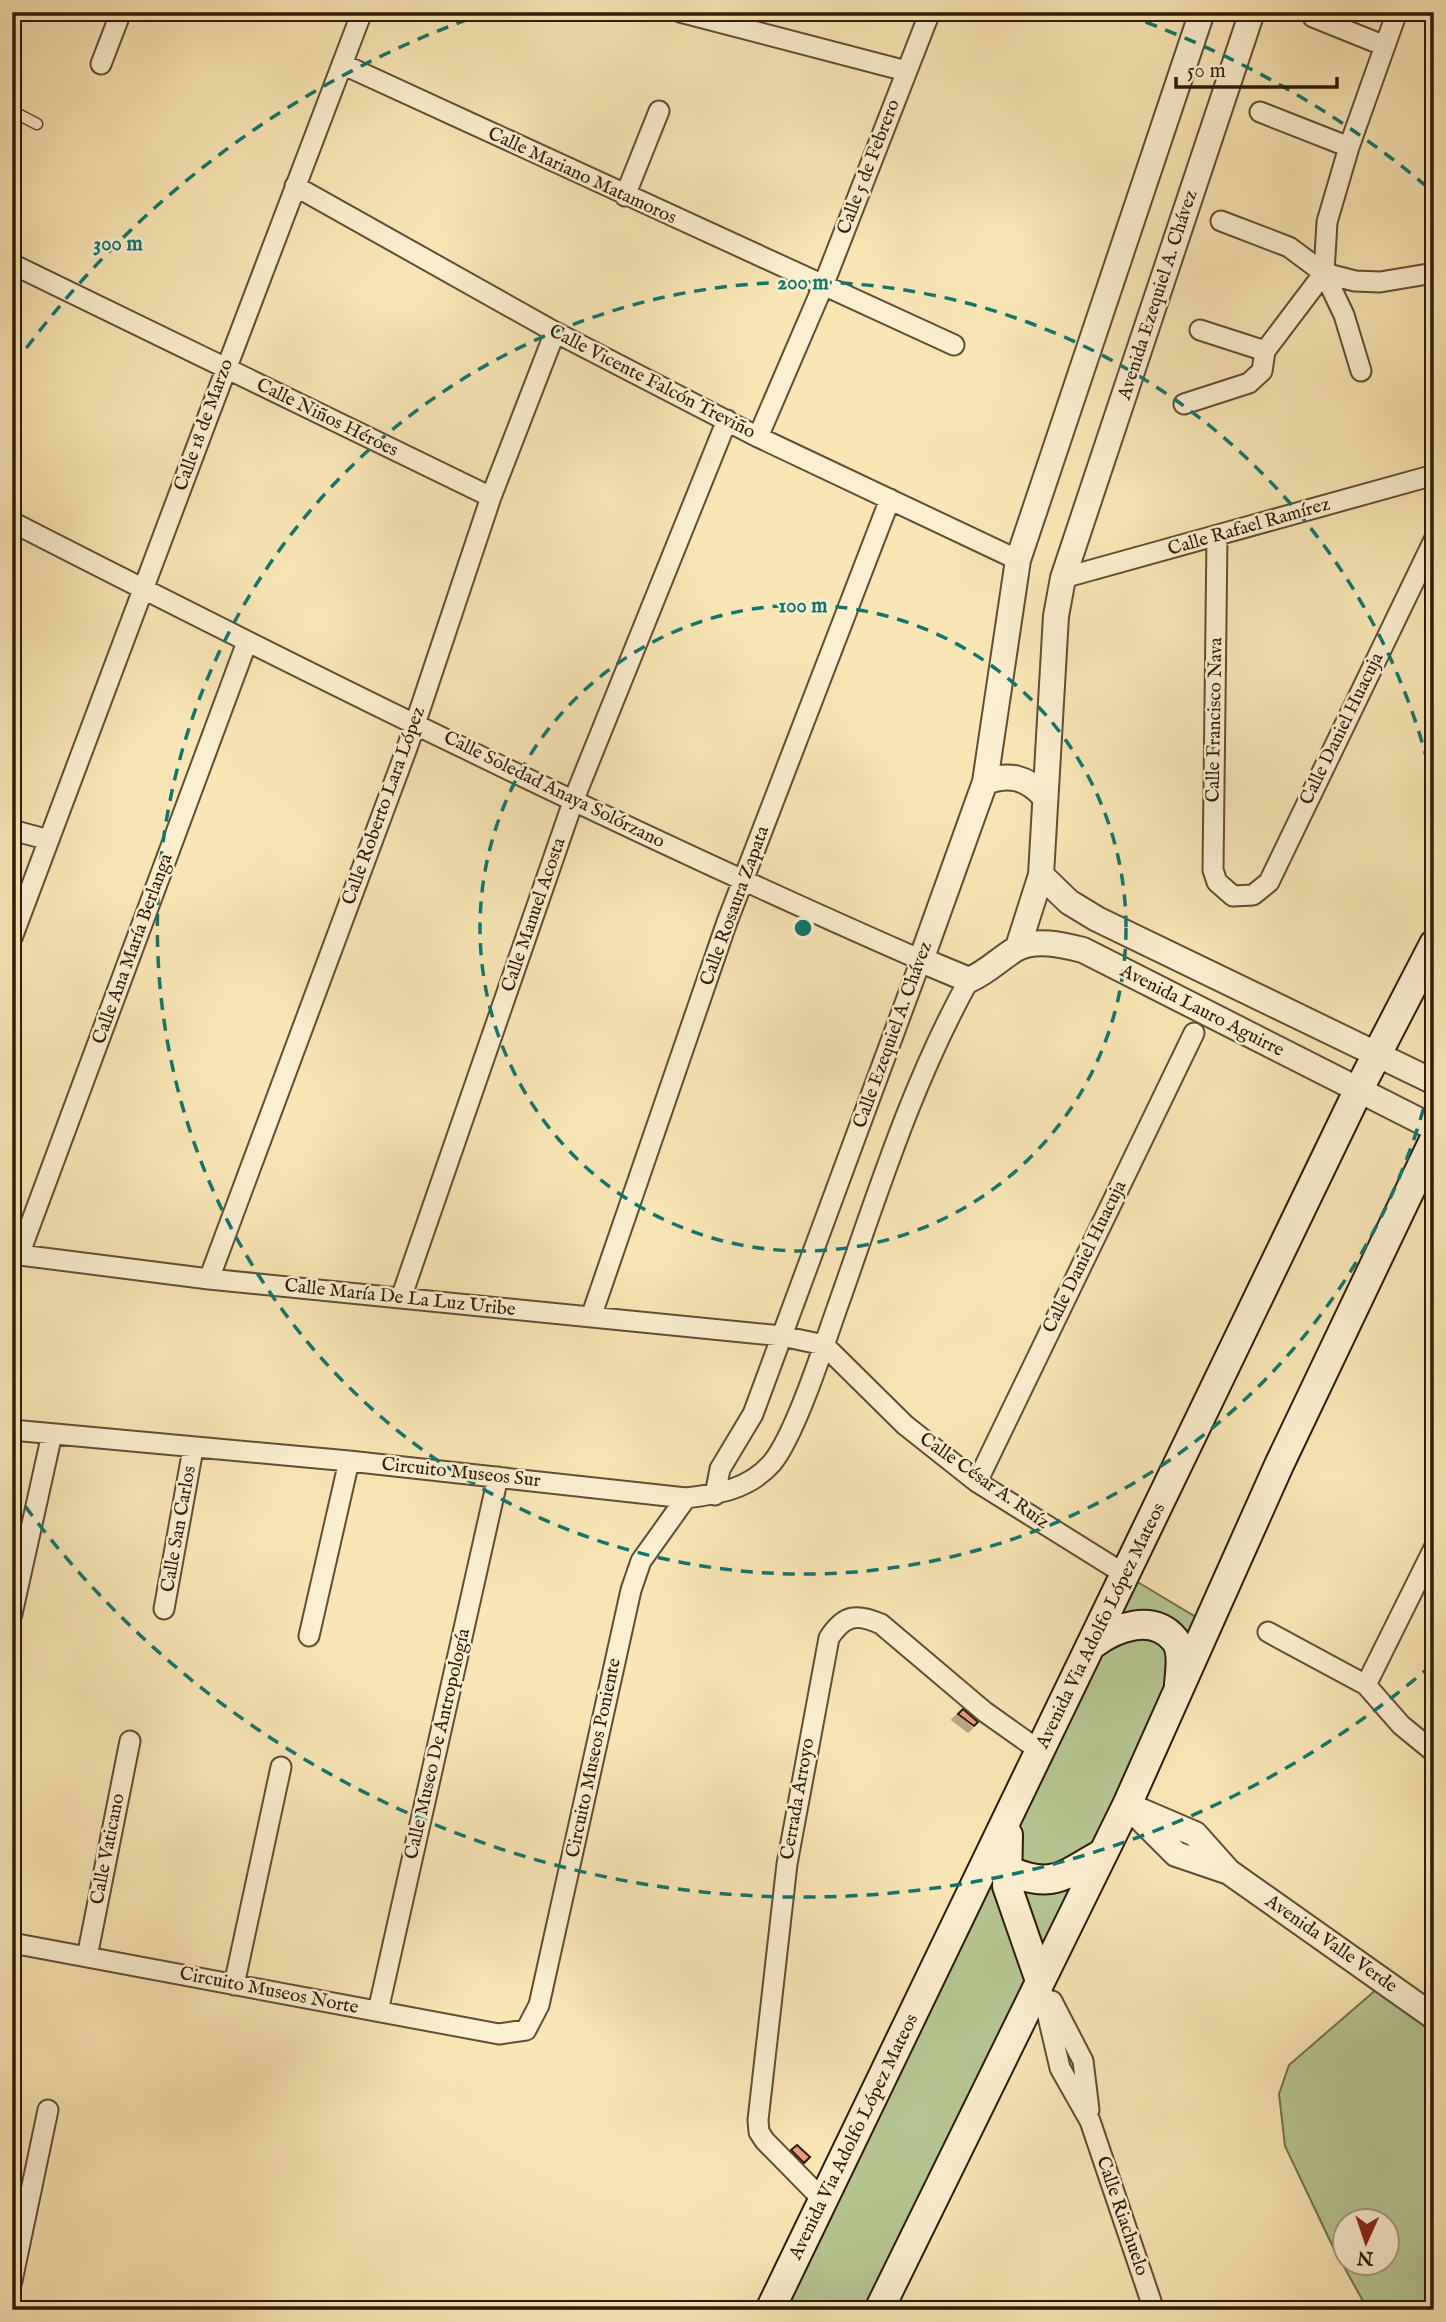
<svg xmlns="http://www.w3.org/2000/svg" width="1446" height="2322" viewBox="0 0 1446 2322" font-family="'IM FELL English',serif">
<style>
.green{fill:#b7c692;stroke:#72704d;stroke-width:2;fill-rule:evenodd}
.building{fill:#e89b7f;stroke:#2d1b08;stroke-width:2;filter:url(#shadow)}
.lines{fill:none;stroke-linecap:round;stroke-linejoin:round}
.service-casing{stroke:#604e33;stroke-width:13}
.minor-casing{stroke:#604e33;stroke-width:23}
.tertiary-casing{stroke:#604e33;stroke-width:28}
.secondary-casing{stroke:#2d1b08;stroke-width:32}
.service{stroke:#fcefcf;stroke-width:10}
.minor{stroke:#fcefcf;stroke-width:19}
.tertiary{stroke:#fcefcf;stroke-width:24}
.secondary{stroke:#fcefcf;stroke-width:28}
.ring{fill:none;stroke:#0f766e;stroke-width:3.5;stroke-dasharray:12 9}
.labels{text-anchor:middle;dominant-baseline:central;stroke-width:5;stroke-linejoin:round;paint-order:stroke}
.street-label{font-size:19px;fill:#2d1b08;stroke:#fcefcf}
.centre{fill:#0f766e;stroke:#fcefcf;stroke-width:3.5}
.ring-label{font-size:21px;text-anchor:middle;font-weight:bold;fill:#0f766e;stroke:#fcefcf;stroke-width:5;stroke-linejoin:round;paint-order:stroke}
</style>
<defs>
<filter id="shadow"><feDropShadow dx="-6" dy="6" stdDeviation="0" flood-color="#0004"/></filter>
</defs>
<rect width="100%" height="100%" fill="#fae6b5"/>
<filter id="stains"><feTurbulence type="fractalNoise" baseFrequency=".00286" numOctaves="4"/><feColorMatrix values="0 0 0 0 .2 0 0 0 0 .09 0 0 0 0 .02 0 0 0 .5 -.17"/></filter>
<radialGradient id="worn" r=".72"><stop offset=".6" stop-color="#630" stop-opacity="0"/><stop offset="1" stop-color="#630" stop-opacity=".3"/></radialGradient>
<!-- green -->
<path class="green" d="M1126 1575 1209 1625 879 2310H770Z
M1385 1982 1434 2017V2310H1368L1333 2247 1285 2146 1279 2094 1289 2065ZM1344 2220H1386V2262H1344Z"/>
<!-- building -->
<path class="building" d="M963 1709 978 1722 974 1726 958 1714Z
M797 2145 810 2157 804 2163 791 2150Z"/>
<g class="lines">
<!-- service casing -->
<g class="service-casing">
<path id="service" d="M12 111 37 124"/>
</g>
<!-- minor casing -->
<g class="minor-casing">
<path id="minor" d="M680 12 906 71
M1313 17 1385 46
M101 64 121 12
M342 64 954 345
M1260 112 1349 147
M295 186 555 332 758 437 1018 560
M625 196 659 111
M1221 221 1289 247 1324 273 1355 281 1380 282 1434 273
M12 264 491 497
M1200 330 1265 351
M1361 371 1344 315 1324 273 1327 222 1349 147 1397 12
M1184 404 1249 383 1262 371 1265 351 1324 273
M758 437 823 286 930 12
M12 522C311 675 613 825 921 960L753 1414 720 1469 715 1495
M1217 537 1213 870 1217 882 1233 896 1253 895 1269 882 1434 540
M1063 578 1434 475
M12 830 49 840
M12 938C129 629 243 320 362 12
M12 1254 209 1279 782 1336 824 1345 905 1425 977 1482 1126 1575
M19 1255 247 642
M209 1279 407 748 491 497 555 332
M401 1298 574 799 727 420
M591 1317 727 922 890 499
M12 1430 349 1461 686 1498C719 1494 749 1489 772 1463 795 1435 823 1348 836 1311 876 1199 911 1084 969 980
M977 1482 1194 1033
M164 1609 193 1449
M12 1614 52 1434
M1268 1632 1366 1685 1401 1725 1434 1752
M309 1636 349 1461
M1366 1685 1434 1548
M12 1943 499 2034 526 2030 539 2005 631 1590 641 1561 686 1498
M87 1957 130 1741
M1039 1978 1060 2068 1090 2121 1154 2310
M234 1985 281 1767
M1052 2001 1083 2061 1089 2110
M378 2011 498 1477
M824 2201 765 2141 759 2132 758 2120 787 1864 829 1638C844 1615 856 1613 881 1624L985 1712 1040 1751
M12 2281 48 2110"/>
</g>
<!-- tertiary casing -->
<g class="tertiary-casing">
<path id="tertiary" d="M1202 12 1018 560 985 782 921 960 969 980C989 971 999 959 1016 949 1035 938 1063 945 1083 950L1434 1128
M985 782C1009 773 1026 777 1044 796
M1041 875 1069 902 1097 919 1434 1082
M1018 947 1041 875 1056 616 1063 578 1252 12
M1127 1805 1176 1854 1229 1872 1434 2017
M1139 1810 1195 1834 1228 1871"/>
</g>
<!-- secondary casing -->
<g class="secondary-casing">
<path id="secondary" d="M1093 1644C1116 1627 1153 1613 1175 1640 1184 1651 1180 1671 1179 1684
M1008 1835 1007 1886 1039 1978
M1005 1869C1051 1890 1062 1877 1103 1853
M770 2310 1358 1091 1434 944
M879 2310 1127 1805 1279 1465 1434 1140"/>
</g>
<!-- service -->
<use href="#service" class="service"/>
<!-- minor -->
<use href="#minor" class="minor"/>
<!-- tertiary -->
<use href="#tertiary" class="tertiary"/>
<!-- secondary -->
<use href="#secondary" class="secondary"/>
</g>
<!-- distance rings -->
<g class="ring">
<circle cx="803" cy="928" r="323"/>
<path d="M1434 1068A646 646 0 1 1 1434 788"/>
<path d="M1432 1665A969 969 0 0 1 14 1491M14 365A969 969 0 0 1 480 15M1126 15A969 969 0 0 1 1432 191"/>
</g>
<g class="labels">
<!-- street labels -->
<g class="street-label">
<text transform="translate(869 167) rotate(-69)">Calle 5 de Febrero</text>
<text transform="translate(582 176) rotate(25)">Calle Mariano Matamoros</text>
<text transform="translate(1158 295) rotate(-72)">Avenida Ezequiel A. Chávez</text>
<text transform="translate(652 382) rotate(27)">Calle Vicente Falcón Treviño</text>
<text transform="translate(327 418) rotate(26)">Calle Niños Héroes</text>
<text transform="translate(204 425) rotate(-70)">Calle 18 de Marzo</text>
<text transform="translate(1249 527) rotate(-16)">Calle Rafael Ramírez</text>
<text transform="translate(1215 720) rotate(-89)">Calle Francisco Nava</text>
<text transform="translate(1342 729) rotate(-64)">Calle Daniel Huacuja</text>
<text transform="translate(554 790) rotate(26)">Calle Soledad Anaya Solórzano</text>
<text transform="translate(384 806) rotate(-70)">Calle Roberto Lara López</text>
<text transform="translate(735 906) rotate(-70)">Calle Rosaura Zapata</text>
<text transform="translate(534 915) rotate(-71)">Calle Manuel Acosta</text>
<text transform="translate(133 949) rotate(-70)">Calle Ana María Berlanga</text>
<text transform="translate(1202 1011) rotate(27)">Avenida Lauro Aguirre</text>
<text transform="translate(893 1035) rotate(-70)">Calle Ezequiel A. Chávez</text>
<text transform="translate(1085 1257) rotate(-64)">Calle Daniel Huacuja</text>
<text transform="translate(400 1298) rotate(6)">Calle María De La Luz Uribe</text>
<text transform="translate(461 1473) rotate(6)">Circuito Museos Sur</text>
<text transform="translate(984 1481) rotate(35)">Calle César A. Ruíz</text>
<text transform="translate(179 1529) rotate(-80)">Calle San Carlos</text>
<text transform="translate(1101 1626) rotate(-64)">Avenida Via Adolfo López Mateos</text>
<text transform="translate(438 1744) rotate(-77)">Calle Museo De Antropología</text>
<text transform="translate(594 1758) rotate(-78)">Circuito Museos Poniente</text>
<text transform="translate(798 1799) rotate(-80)">Cerrada Arroyo</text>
<text transform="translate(108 1849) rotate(-79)">Calle Vaticano</text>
<text transform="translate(1331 1944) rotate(35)">Avenida Valle Verde</text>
<text transform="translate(269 1991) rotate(11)">Circuito Museos Norte</text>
<text transform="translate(854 2137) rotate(-64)">Avenida Via Adolfo López Mateos</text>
<text transform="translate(1122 2216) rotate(71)">Calle Riachuelo</text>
</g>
</g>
<circle cx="803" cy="928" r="10" class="centre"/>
<g class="ring-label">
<text x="118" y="250">300 m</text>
<text x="803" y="289">200 m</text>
<text x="803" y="612">100 m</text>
</g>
<!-- margin -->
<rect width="1446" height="2322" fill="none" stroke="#fae6b5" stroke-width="42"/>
<rect x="14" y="14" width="1418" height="2294" fill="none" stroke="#2d1b08" stroke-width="3.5"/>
<rect x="21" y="21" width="1404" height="2280" fill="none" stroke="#2d1b08" stroke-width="2"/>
<!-- north arrow -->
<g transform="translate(1366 2242) rotate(183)"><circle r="33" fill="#fcefcf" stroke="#a99a7f" stroke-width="2"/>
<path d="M0-5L12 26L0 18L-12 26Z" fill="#8f2418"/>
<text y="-10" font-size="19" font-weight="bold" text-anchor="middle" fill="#2d1b08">N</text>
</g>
<!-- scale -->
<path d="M1176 77v10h161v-10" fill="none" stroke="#2d1b08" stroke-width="3.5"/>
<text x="1187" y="77" font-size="21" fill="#2d1b08" stroke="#fcefcf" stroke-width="5" paint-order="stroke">50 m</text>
<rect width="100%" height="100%" filter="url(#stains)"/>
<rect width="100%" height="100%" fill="url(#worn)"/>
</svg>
